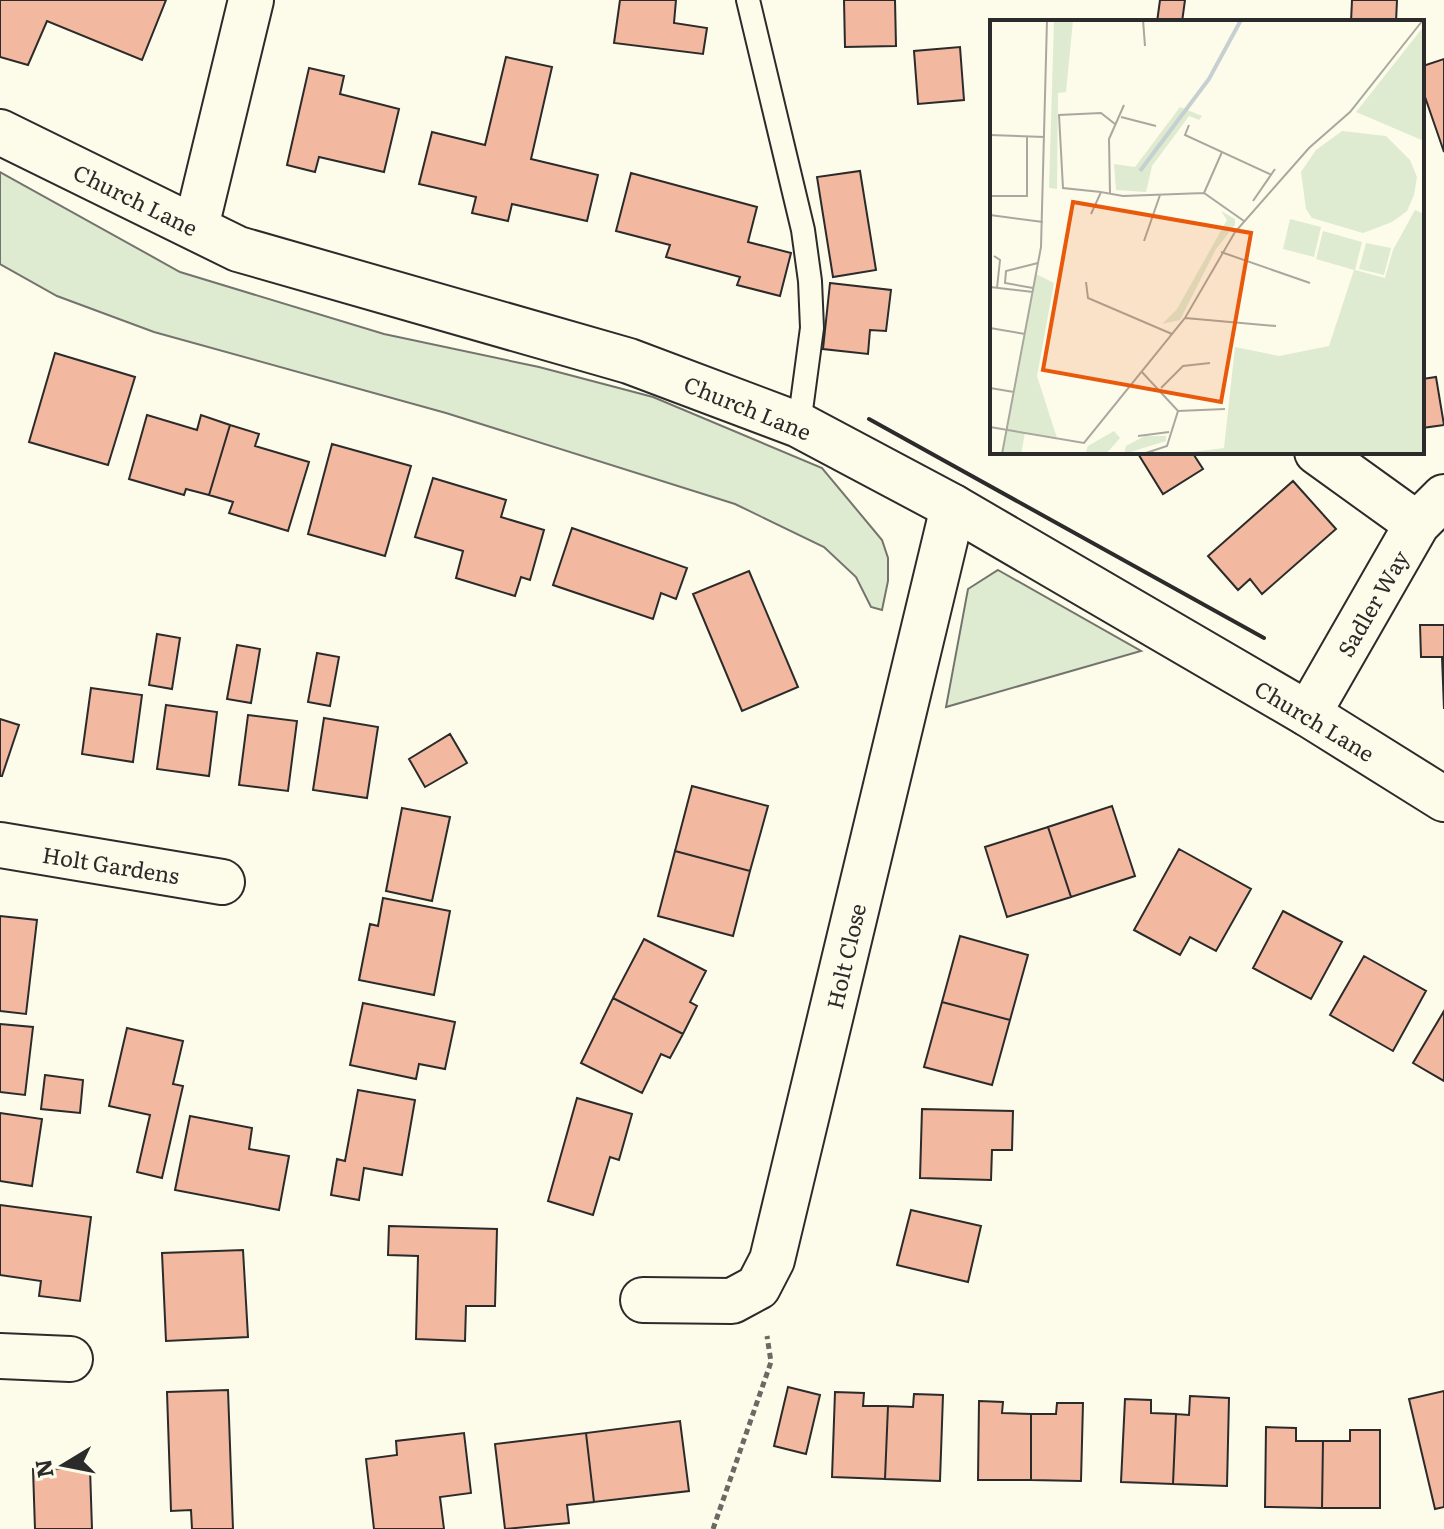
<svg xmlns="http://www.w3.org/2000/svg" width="1444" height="1529" viewBox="0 0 1444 1529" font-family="Literata,serif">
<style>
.green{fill:#deebd1;stroke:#74746e;stroke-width:2}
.building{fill:#f2b8a0;stroke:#2b2b2b;stroke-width:2}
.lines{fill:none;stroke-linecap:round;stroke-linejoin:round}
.service-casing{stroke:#2b2b2b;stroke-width:26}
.minor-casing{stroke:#2b2b2b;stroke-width:48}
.tertiary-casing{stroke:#2b2b2b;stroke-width:48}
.path{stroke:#6a6964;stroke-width:5;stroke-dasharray:6 4;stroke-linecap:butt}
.service{stroke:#fdfbea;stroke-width:22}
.minor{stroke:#fdfbea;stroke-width:44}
.tertiary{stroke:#fdfbea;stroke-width:44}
.wall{stroke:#2b2b2b;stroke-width:4}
.labels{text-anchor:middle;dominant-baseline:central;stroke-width:6;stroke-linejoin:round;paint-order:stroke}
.street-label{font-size:22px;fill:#2b2b2b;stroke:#fdfbea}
.inset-river{fill:none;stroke:#c7d0d0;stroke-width:4}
.inset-road{fill:none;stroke:#a9a89e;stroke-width:2}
.view{fill:#e8590c;fill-opacity:0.15;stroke:#e8590c;stroke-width:4}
.inset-edge{fill:none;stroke:#2b2b2b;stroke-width:4}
</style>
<rect width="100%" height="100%" fill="#fdfbea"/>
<!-- green -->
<path class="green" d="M0 172 180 272 384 334 539 367 653 397 822 468 882 540 888 558V581L882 610 871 607 856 577 824 547 735 504 446 413 154 332 57 296 0 264Z
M998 570 1141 651 946 707 968 589Z"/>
<!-- building -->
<path class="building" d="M0 0H166L142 60 47 21 28 65 0 57Z
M620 0H676L674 23 707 28 703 54 614 43Z
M844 0H895L896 46 845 47Z
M1160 0H1185L1182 22H1157Z
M1352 0H1397L1396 22H1351Z
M960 47 964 100 918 104 914 51Z
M506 57 552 67 531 159 598 175 587 221 512 204 508 221 472 213 476 197 419 184 432 132 485 145Z
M1444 59V152L1425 97 1422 98V63L1423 66Z
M309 68 344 76 340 94 399 109 384 172 319 157 315 172 287 165Z
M860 171 876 270 833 277 817 177Z
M631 173 757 207 748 242 791 253 780 296 737 285 740 277 666 257 670 245 616 231Z
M830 283 891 290 886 331 870 330 868 354 823 349Z
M55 353 135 377 108 465 29 442Z
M1436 377 1444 425 1422 428V379Z
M147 415 197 430 201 415 230 425 209 495 186 489 184 495 129 479Z
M230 425 259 434 255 446 309 462 288 531 229 513 233 502 209 495Z
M332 444 411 466 385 556 308 534Z
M1137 452H1192L1203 469 1163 494Z
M433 478 506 500 501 517 544 530 530 580 521 577 515 596 456 578 463 551 415 537Z
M1293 481 1336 529 1262 594 1250 579 1238 590 1208 556Z
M572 528 687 568 676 599 661 593 653 619 553 585Z
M749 571 798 687 742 711 693 594Z
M1420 625H1444V709L1442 657H1421Z
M157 634 180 638 172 689 149 685Z
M237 645 260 649 251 703 227 699Z
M317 653 339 657 330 706 308 702Z
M91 688 142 695 133 762 82 754Z
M166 705 217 712 209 776 157 769Z
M248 715 297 721 288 791 239 785Z
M324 718 378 727 367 798 313 790Z
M0 719 19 725 2 776H0Z
M450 734 467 763 425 787 409 759Z
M692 786 768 806 750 871 675 851Z
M1112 806 1135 876 1071 897 1048 827Z
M402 808 450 817 432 901 386 891Z
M1048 827 1071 897 1007 917 985 847Z
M1179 849 1251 889 1216 951 1190 937 1180 955 1134 930Z
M675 851 750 871 733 936 658 916Z
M383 898 450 911 434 995 359 980 370 924 378 926Z
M1283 911 1342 942 1311 999 1253 968Z
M0 916 37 920 26 1014 0 1011Z
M960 936 1028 955 1010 1020 942 1002Z
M644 939 706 971 690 1002 697 1006 683 1034 613 998Z
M1364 956 1426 991 1393 1051 1330 1015Z
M613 998 683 1034 670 1058 661 1054 642 1093 581 1063Z
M942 1002 1010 1020 992 1085 924 1067Z
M363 1003 455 1022 445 1069 419 1064 416 1079 350 1065Z
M1444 1011V1081L1413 1063Z
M0 1024 33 1027 25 1095 0 1092Z
M127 1028 183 1041 173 1084 183 1086 162 1178 137 1172 150 1115 109 1106Z
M45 1075 83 1080 80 1113 41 1109Z
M358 1090 415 1100 402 1175 364 1168 359 1200 331 1195 337 1159 345 1161Z
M577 1098 632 1114 619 1160 610 1157 593 1215 548 1201Z
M922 1109 1013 1111 1012 1150H992L991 1180 920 1178Z
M0 1113 42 1119 32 1186 0 1181Z
M190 1116 252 1128 249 1149 289 1156 279 1210 175 1190Z
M0 1205 91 1217 80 1301 39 1296 41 1281 0 1275Z
M911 1210 981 1226 968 1282 897 1265Z
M389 1226 497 1229 495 1306H466L465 1341 416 1339 418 1256 388 1255Z
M243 1250 248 1337 166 1341 162 1253Z
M788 1387 820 1395 806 1454 774 1446Z
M228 1390 233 1529H192L191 1510 171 1511 167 1392Z
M1444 1391V1507L1435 1509 1409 1399Z
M835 1392 864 1393 863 1406H888L885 1479 832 1477Z
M914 1394 943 1395 940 1481 885 1479 888 1406 913 1407Z
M1190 1396 1229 1398 1227 1486 1173 1484 1176 1414 1189 1415Z
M1125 1399 1151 1400V1413L1176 1414 1173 1484 1121 1482Z
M979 1401 1003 1402 1002 1413 1031 1414V1480H978Z
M1057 1403H1083L1081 1481 1031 1480V1414H1056Z
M680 1421 689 1491 594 1502 586 1433Z
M1266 1427 1296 1428V1441H1323L1322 1508 1265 1507Z
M1350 1430H1380V1508H1322L1323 1441H1350Z
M464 1433 471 1493 440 1497 444 1529H374L366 1459 397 1455 396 1441Z
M586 1433 594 1502 567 1505 569 1523 505 1529 495 1444Z
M90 1468 92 1529H35L33 1469Z"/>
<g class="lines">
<!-- service casing -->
<g class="service-casing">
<path id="service" d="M748 0 803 230 810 281 812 328 799 425"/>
</g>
<!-- minor casing -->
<g class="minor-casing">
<path id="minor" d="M196 227 251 0
M1317 452 1417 524
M1308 714 1417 524 1444 497
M0 845 222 882
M643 1300 732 1301 758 1287 772 1260 953 507
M0 1356 70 1359"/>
</g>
<!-- tertiary casing -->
<g class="tertiary-casing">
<path id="tertiary" d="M0 132 238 249 629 361 799 425 953 507 1308 714 1444 799"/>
</g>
<!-- path -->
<path class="path" d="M713 1529 771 1362 767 1336"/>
<!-- service -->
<use href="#service" class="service"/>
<!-- minor -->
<use href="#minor" class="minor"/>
<!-- tertiary -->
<use href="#tertiary" class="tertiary"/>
<!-- wall -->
<path class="wall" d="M869 419 1264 638"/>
</g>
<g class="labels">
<!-- street labels -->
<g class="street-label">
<text transform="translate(136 199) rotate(26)">Church Lane</text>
<text transform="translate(748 407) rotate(22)">Church Lane</text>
<text transform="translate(1372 603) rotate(-60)">Sadler Way</text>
<text transform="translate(1315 720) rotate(31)">Church Lane</text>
<text transform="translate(111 864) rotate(9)">Holt Gardens</text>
<text transform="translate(845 956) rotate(-77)">Holt Close</text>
</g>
</g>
<!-- overview -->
<g transform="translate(990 20)">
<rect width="434" height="434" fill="#fdfbea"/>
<path d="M64 0H83L76 72 68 73 67 169 59 168ZM434 6V121L366 92ZM190 87 212 96 209 100 199 96 188 111 162 146 156 172 126 170 124 144 145 147ZM352 111 396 116 420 140 427 157 424 175 417 191 402 202 373 213 322 198 316 189 311 152 326 130ZM425 190 434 194V434H187L234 428 245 327 289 336 339 326 364 250 326 239 333 211 372 222 365 250 395 258 403 230ZM231 191 245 199V205L226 229 190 300 172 304 187 289 237 200ZM300 199 331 207 324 237 293 229ZM376 223 401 228 394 255 369 249ZM46 254 64 263 47 356 67 418 35 413 31 434H12ZM124 411 130 418 116 434H95L98 426ZM155 416H176V421L134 434 136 426Z" fill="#deebd1"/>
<path class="inset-river" d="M150 151 219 59 251 0"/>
<path class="inset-road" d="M153 0 155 26M131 97 166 106M199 105 195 115 282 155M0 115 55 117M111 172 73 168 69 95 111 93 125 104M120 173 119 119 134 85M214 173 232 132M0 176H37V117M263 181 285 149M101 194 111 172 133 176 214 173 254 201M0 195 53 202M154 221 170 175M231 232 320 263M4 236 10 240 7 268M96 262 98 278 182 314M0 267 43 272M43 268 15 263 16 251 48 243M195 298 286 306M0 308 35 314M151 351 188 391 235 389M0 368 24 372M171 368 193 346 220 343M0 407 94 423 195 298 245 212 319 128 360 92 433 0M148 416 179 412M12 434 51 227 57 0M153 434 177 426 188 391"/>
<path class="view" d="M83 182 261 213 231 382 53 350Z"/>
<rect width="434" height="434" class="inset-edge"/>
</g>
<!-- north arrow -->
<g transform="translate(64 1465) rotate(260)" stroke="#fdfbea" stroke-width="6" paint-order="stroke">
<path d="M0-6L14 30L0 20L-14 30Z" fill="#2b2b2b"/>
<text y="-12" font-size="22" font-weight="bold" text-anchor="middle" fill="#2b2b2b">N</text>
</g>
</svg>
